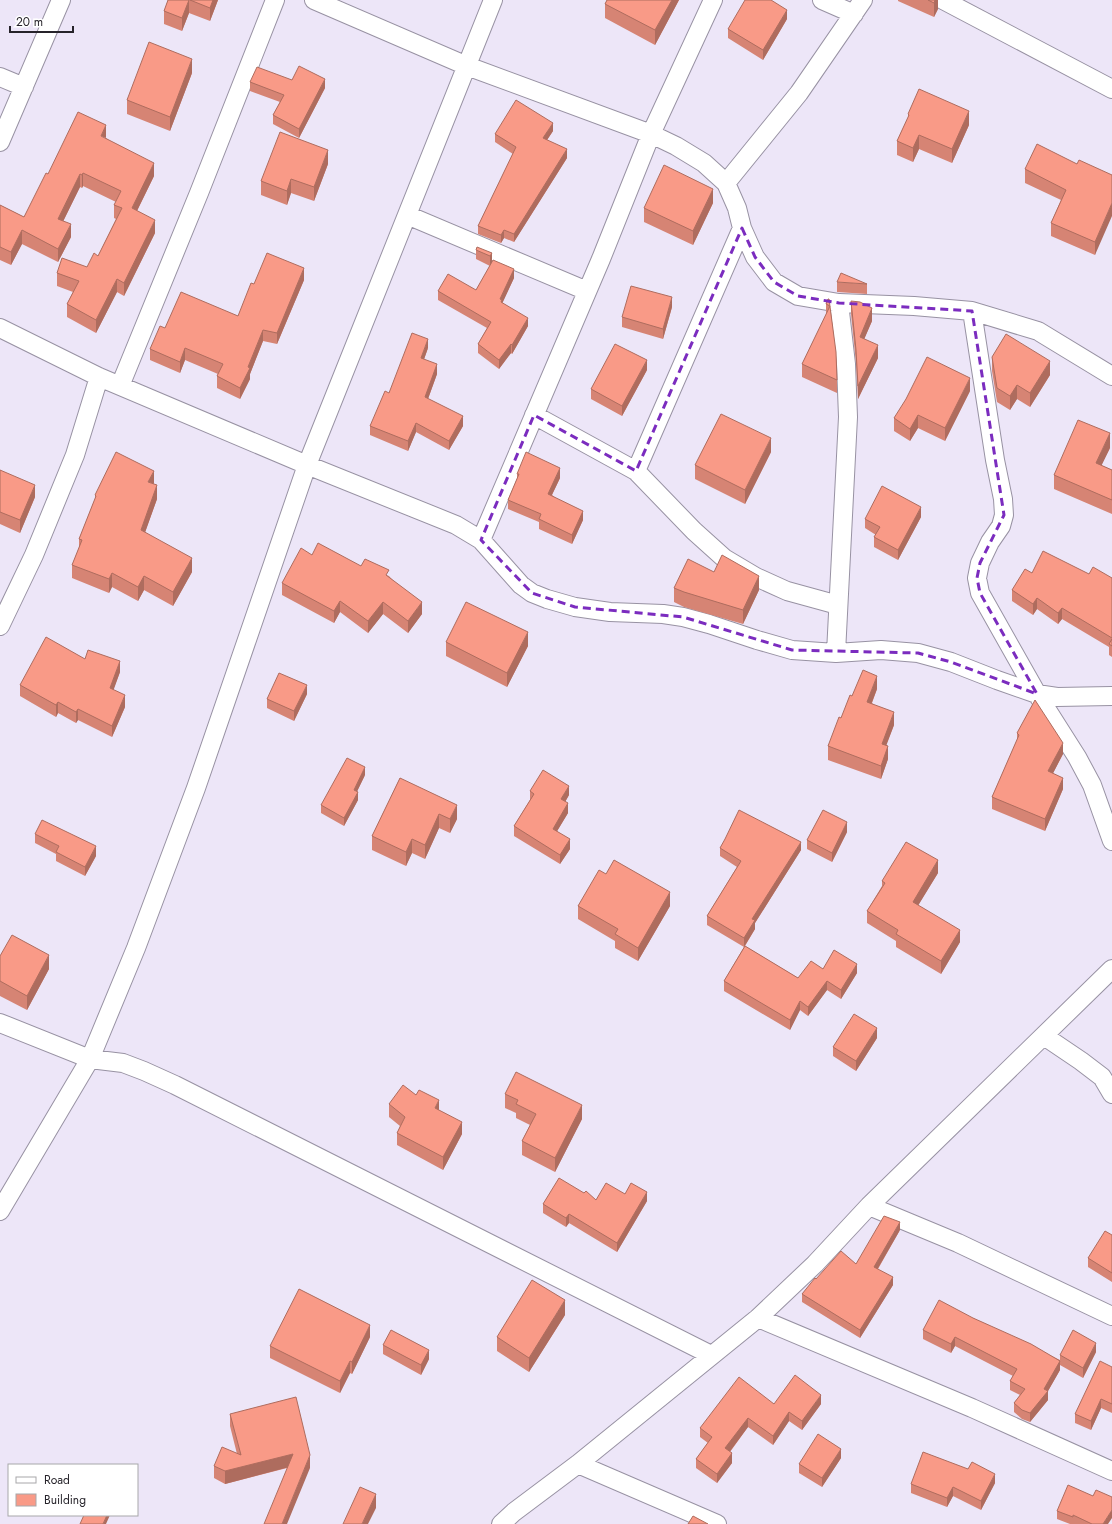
<svg xmlns="http://www.w3.org/2000/svg" width="1112" height="1524" viewBox="0 0 1112 1524" font-family="Jost,sans-serif">
<style>
.lines{fill:none;stroke-linecap:round;stroke-linejoin:round}
.minor-casing{stroke:#9892a3;stroke-width:20}
.minor{stroke:#fff;stroke-width:18}
.wall{fill:#d68474}
.shaded-wall{fill:#ae6c5e}
.building{fill:#f99a87;stroke:#ae6c5e}
.marked{fill:none;stroke:#7b2cbf;stroke-width:3;stroke-dasharray:8 5;stroke-linejoin:round}
</style>
<rect width="100%" height="100%" fill="#ede6f8"/>
<g class="lines">
<!-- minor casing -->
<g class="minor-casing">
<path id="minor" d="M314 0 467 66 651 134 676 146 704 163 726 183 737 208 742 228 755 257 774 282 798 296 839 303 914 306 972 311 1038 331 1112 376
M822 0 854 14
M943 0 1112 89
M0 77 24 87
M0 142 61 0
M726 183 799 93 863 0
M407 215 587 291
M972 311 995 460 1003 499 1004 515 1001 526 990 542 980 563 977 578 980 593 1037 694 1057 697 1112 696
M0 328 99 377 307 465 456 525 481 540 521 585 532 593 547 599 575 607 610 612 663 614 683 617 709 624 757 640 792 650 836 653 881 650 918 653 951 662 997 680 1037 694 1077 757 1092 785 1112 841
M120 386 199 193 275 0
M534 415 636 471 694 531 724 558 756 577 787 591 838 605
M636 471 742 228
M481 540 601 259 651 134 713 0
M0 626 34 555 75 455 99 377
M836 653 848 417 846 364 839 303
M0 1023 90 1059 123 1063 144 1071 175 1085 711 1355
M1044 1036 1081 1061 1102 1077 1112 1094
M869 1206 958 1243 1112 1316
M0 1211 90 1059 136 948 196 788 307 465 493 0
M758 1318 972 1408 1112 1471
M578 1464 717 1524
M501 1524 514 1512 578 1464 758 1318 815 1264 869 1206 1112 969"/>
</g>
<!-- minor -->
<use href="#minor" class="minor"/>
</g>
<!-- wall -->
<path class="wall" d="M168 0H218L210 21 189 13 182 31 164 24V11Z
M607 0H679L655 45 605 18V4Z
M898 0H938V9L934 17 898 1Z
M787 19 763 60 728 38V29Z
M192 73 170 131 127 114V100Z
M292 80 325 88 299 138 273 124V115L280 102 250 91V82Z
M908 114 969 125 952 163 919 149 913 162 897 155V141L908 118Z
M553 131 547 140 567 158 514 242 504 238 501 243 478 234V226L513 154 495 142V134Z
M106 138 154 176 137 211 155 233 124 296 117 292 96 333 67 317V304L73 292 57 286V273L87 267 98 256 116 219 114 218V205L116 202 83 186 82 188 80 187 63 221 71 237 58 262 22 244 11 265 0 260V205L24 217 48 174Z
M328 164 314 201 291 193 287 205 261 195V181Z
M1077 164 1112 175 1095 255 1051 236V223L1061 200 1025 183V169Z
M713 203 693 245 644 222V208Z
M476 250 492 253V262L514 278 502 303 528 326 512 354 511 353 499 369 478 353V344L487 328 438 300V291L476 290 490 266 476 259Z
M304 280 277 344 263 341 250 374V379L240 399 217 388V376L218 374 185 360 180 373 150 360V349L165 328 238 316 254 284Z
M837 282 867 284V294L837 292Z
M829 299 837 380V393L802 377V364L826 315V304Z
M851 301 872 321 864 339 878 358 858 399 856 363 851 314Z
M672 307 663 339 622 327V317Z
M428 348 424 359 437 374 428 399 463 426 449 450 416 432 408 451 370 435V426L389 393Z
M992 357 1050 375 1030 407 1017 399 1010 410 997 402 992 371Z
M647 370 622 416 591 399V389Z
M970 391 945 441 918 428 910 441 894 431V418Z
M1110 448 1101 465 1112 470V514L1054 489V475Z
M771 452 745 504 695 479V465Z
M0 470 35 497 20 533 0 524Z
M517 474 560 478 552 495 583 520 572 544 539 529V522L508 509V500L517 479Z
M154 484 157 499 145 532 192 572 173 606 144 590 138 601 112 587 109 593 72 578V565L79 548V539L95 499V495Z
M921 517 898 560 874 547V537L876 535 865 528V519Z
M312 555 361 566 389 576 422 614 408 633 383 614 368 633 340 612 334 623 282 595V583Z
M714 572 759 590 743 624 684 607 674 602V588Z
M1089 574 1112 578V657L1109 655V647L1062 619 1058 624 1037 609 1033 615 1012 601V590Z
M446 642 528 646 507 687 446 656Z
M85 659 120 672 113 690 125 707 112 737 78 720 76 723 58 713 56 717 20 696V685Z
M877 689 872 703 894 725 886 745 888 759 881 779 828 760V746L852 696Z
M307 694 294 721 267 708V699Z
M1017 733 1063 754 1053 773 1063 789 1045 831 992 809V797L1017 740Z
M365 775 357 791 358 800 344 826 321 813V805Z
M400 778 457 819 450 833 439 828 425 859 412 853 406 866 372 850V836Z
M530 791 569 795 565 802 568 813 557 831 570 849 560 864 514 836V826L530 800Z
M847 832 832 862 807 849V840Z
M35 834 96 856 85 876 56 861V854L35 843Z
M720 848 801 850 755 923V929L745 946 798 978 823 969 857 973 841 999 827 990 808 1016 800 1010 790 1030 724 991V981L744 947 707 925V916L737 867 720 856Z
M938 873 918 905 960 942 941 974 896 947V941L867 923V911L882 886V881Z
M606 874 670 906 638 961 615 948V941L578 919V906Z
M0 956 49 969 27 1010 0 996Z
M877 1038 856 1071 833 1056V1047Z
M505 1094 582 1119 555 1172 522 1155V1141L530 1125 516 1118V1113L505 1108Z
M416 1095 439 1110 462 1134 443 1170 397 1145V1133L400 1126 389 1117V1104Z
M625 1194 647 1201 617 1252 569 1223 566 1227 543 1213V1204L596 1200Z
M900 1230 878 1269 893 1285 860 1338 802 1302V1294L816 1279 856 1264Z
M1112 1235V1282L1088 1267V1258Z
M565 1315 529 1372 497 1351V1337Z
M973 1318 1060 1360V1355L1096 1352 1083 1378 1060 1365V1370L1048 1391V1400L1030 1422 1022 1419 1014 1412V1403L1020 1395 1010 1390V1381L1013 1376 955 1346 951 1353 923 1339V1330Z
M370 1337 352 1374 350 1373 340 1393 270 1358V1346Z
M383 1345 429 1359 421 1375 383 1354Z
M1112 1367V1413L1101 1408 1091 1430 1075 1423V1414Z
M774 1404H821L802 1430 789 1421 773 1445 748 1427 730 1452 732 1463 717 1483 696 1468V1459L708 1443 700 1437V1428Z
M230 1414 310 1468H287L225 1484 214 1478V1466L237 1454 230 1426Z
M841 1458 822 1487 799 1473V1464Z
M995 1483 981 1510 953 1496 947 1507 911 1493V1484Z
M1057 1511 1108 1524H1070L1057 1519Z"/>
<!-- shaded-wall -->
<path class="shaded-wall" d="M189 0V13L182 31V18Z
M213 0H218L210 21V8Z
M672 0H679L655 45V30Z
M935 0H938V9L934 17V3Z
M787 10V19L763 60V50Z
M192 59V73L170 131V117Z
M325 79V88L299 138V129Z
M969 111V125L952 163V149Z
M553 123V131L543 146V138Z
M106 125V138L101 136Z
M919 135V149L913 162V148Z
M567 149V158L514 242V234Z
M328 150V164L314 201V187Z
M154 163V176L132 221V208Z
M83 173V186L82 188V175Z
M80 174V187L58 232V219Z
M291 179V193L287 205V191Z
M713 189V203L693 245V231Z
M1112 203V216L1095 255V242Z
M155 220V233L124 296V283Z
M71 224V237L58 262V249Z
M22 230V244L11 265V252Z
M504 230V238L501 243V235Z
M492 253V262L490 266V256Z
M304 268V280L277 344V333Z
M514 269V278L502 304 500 299Z
M117 279V292L96 333V320Z
M672 297V307L663 339V329Z
M872 308V321L860 349V337Z
M528 318V326L512 354V345Z
M263 330V341L250 374V379L240 399V388Z
M428 339V348L421 368V358Z
M511 344V353L499 369V360Z
M878 345V358L858 399V386Z
M185 348V360L180 373V362Z
M647 360V370L622 416V406Z
M1050 361V375L1030 407V393Z
M437 364V374L425 407V397Z
M970 378V391L945 441V428Z
M1017 385V399L1010 410V396Z
M918 415V428L910 441V429Z
M463 416V426L449 450V441Z
M416 423V432L408 451V441Z
M1110 433V448L1096 477V463Z
M771 438V452L745 504V490Z
M560 468V478L548 503V494Z
M154 471V484L148 482Z
M35 485V497L20 533V520Z
M157 485V499L141 544V530Z
M921 507V517L898 560V550Z
M583 511V520L572 544V535Z
M192 558V572L173 606V592Z
M112 573V587L109 593V579Z
M144 576V590L138 601V587Z
M759 576V590L743 624V610Z
M1037 598V609L1033 615V604Z
M340 601V612L334 623V611Z
M383 602V614L368 633V621Z
M422 602V614L408 633V621Z
M1062 608V619L1058 624V613Z
M528 632V646L507 687V673Z
M120 661V672L110 700V688Z
M877 676V689L867 715V702Z
M307 685V694L294 721V711Z
M125 695V707L112 737V726Z
M58 702V713L56 717V705Z
M78 709V720L76 723V712Z
M894 712V725L882 757V744Z
M1063 743V754L1048 783V771Z
M888 746V759L881 779V766Z
M365 767V775L354 798V790Z
M1063 778V789L1045 831V819Z
M569 786V795L561 809V799Z
M358 792V800L344 826V818Z
M568 803V813L553 838V829Z
M457 805V819L450 833V819Z
M439 814V828L425 859V845Z
M847 822V832L832 862V853Z
M412 839V853L406 866V852Z
M570 839V849L560 864V855Z
M801 842V850L755 923V929L744 947V938L752 919Z
M96 846V856L85 876V867Z
M938 860V873L913 914V902Z
M670 892V906L638 961V948Z
M960 930V942L941 974V961Z
M49 955V969L27 1010V996Z
M857 964V973L841 999V990Z
M827 981V990L808 1016V1007Z
M800 1001V1010L790 1030V1020Z
M877 1028V1038L856 1071V1061Z
M439 1100V1113L435 1108Z
M582 1105V1119L555 1172V1158Z
M462 1122V1134L443 1170V1157Z
M647 1192V1201L617 1252V1243Z
M569 1214V1223L566 1227V1218Z
M900 1222V1230L874 1275V1267Z
M893 1277V1285L860 1338V1330Z
M565 1300V1315L529 1372V1358Z
M370 1325V1337L352 1374V1362Z
M955 1337V1346L951 1353V1344Z
M1096 1343V1352L1083 1378V1368Z
M429 1350V1359L421 1375V1365Z
M350 1361V1373L340 1393V1381Z
M1060 1361V1370L1048 1391V1400L1030 1422V1413Z
M821 1395V1404L802 1430V1421Z
M1101 1399V1408L1091 1430V1421Z
M789 1412V1421L773 1445V1436Z
M748 1418V1427L725 1458V1448Z
M841 1449V1458L822 1487V1478Z
M732 1453V1463L717 1483V1474Z
M293 1454V1466L225 1484V1471Z
M310 1455V1468L287 1524H282Z
M995 1474V1483L981 1510V1501Z
M953 1487V1496L947 1507V1498Z
M376 1494V1508L368 1524H362Z
M1112 1510V1518L1108 1524H1103Z
M107 1515H110L106 1524H103Z"/>
<!-- building -->
<path class="building" d="M168 0H189L182 18 164 11Z
M190 0H213L210 8Z
M607 0H672L655 30 605 4Z
M745 0H771L787 10 763 50 728 29Z
M928 0H935L934 3Z
M149 42 192 59 170 117 127 100Z
M299 66 325 79 299 129 273 115 284 95 250 82 257 67 292 80Z
M919 89 969 111 952 149 919 135 913 148 897 141 909 115 908 114Z
M516 100 553 123 543 138 567 149 514 234 504 230 501 235 478 226 516 147 495 134Z
M78 112 106 125 101 136 154 163 132 208 155 220 124 283 117 279 96 320 67 304 79 281 57 273 62 258 87 267 94 253 98 256 122 208 114 205 121 191 83 173 82 175 80 174 58 219 71 224 58 249 22 230 11 252 0 247V205L24 217 46 173 48 174Z
M280 132 328 150 314 187 291 179 287 191 261 181Z
M1037 144 1077 164 1079 160 1112 175V203L1095 242 1051 223 1066 190 1025 169Z
M664 165 713 189 693 231 644 208Z
M477 247 492 253 490 256 476 250Z
M267 253 304 268 277 333 263 330 248 367 250 368 240 388 217 376 223 364 185 348 180 362 150 349 160 326 165 328 181 292 238 316 251 283 254 284Z
M493 260 514 269 500 299 502 300 501 302 528 318 512 345 511 344 499 360 478 344 491 322 438 291 448 274 476 290Z
M841 273 867 284 837 282Z
M631 286 672 297 663 329 622 317Z
M828 299H829L836 352 837 380 802 364 830 306 826 304Z
M851 301 860 302 872 308 860 337 878 345 858 386 856 350Z
M412 333 428 339 421 358 437 364 425 397 463 416 449 441 416 423 408 441 370 426 385 391 389 393Z
M1006 334 1050 361 1030 393 1017 385 1010 396 997 388 992 357Z
M615 344 647 360 622 406 591 389Z
M927 357 970 378 945 428 918 415 910 429 894 418 906 399Z
M721 414 771 438 745 490 695 465Z
M1078 420 1110 433 1096 463 1112 470V500L1054 475Z
M116 452 154 471 148 482 157 485 141 530 192 558 173 592 144 576 138 587 112 573 109 579 72 565 82 540 79 539 96 496 95 495Z
M526 452 560 468 548 494 583 511 572 535 539 519 541 514 508 500 519 474H517Z
M0 470 35 485 20 520 0 512Z
M882 486 921 507 898 550 874 537 880 527 865 519Z
M318 543 361 566 365 559 389 570 386 575 422 602 408 621 383 602 368 621 340 601 334 611 282 583 301 548 312 555Z
M1043 551 1089 574 1093 567 1112 578V638L1062 608 1058 613 1037 598 1033 604 1012 590 1025 569 1032 573Z
M722 555 759 576 743 610 684 592 674 588 688 559 714 572Z
M466 602 528 632 507 673 446 642Z
M46 637 85 659 88 650 120 661 110 688 125 695 112 726 78 709 76 712 58 702 56 705 20 685Z
M1112 639V646L1109 644Z
M863 670 877 676 867 702 894 712 882 744 888 746 881 766 828 746 839 717 841 718 850 695 852 696Z
M279 673 307 685 294 711 267 699Z
M1035 700 1063 743 1048 771 1063 778 1045 819 992 797 1019 735 1017 733Z
M347 758 365 767 354 790 358 792 344 818 321 805Z
M543 770 569 786 561 799 568 803 553 829 570 839 560 855 514 826 534 794 530 791Z
M400 778 457 805 450 819 439 814 425 845 412 839 406 852 372 836Z
M739 810 801 842 752 919 755 920 744 938 707 916 741 861 720 848 725 839Z
M823 810 847 822 832 853 807 840Z
M42 820 96 846 85 867 56 852 59 846 35 834Z
M906 842 938 860 913 902 960 930 941 961 896 934 898 930 867 911 885 883 882 881Z
M614 860 670 892 638 948 615 934 618 929 578 906 599 870 606 874Z
M12 935 49 955 27 996 0 981V956Z
M745 946 798 978 811 961 823 969 834 950 857 964 841 990 827 981 808 1007 800 1001 790 1020 724 981Z
M854 1014 877 1028 856 1061 833 1047Z
M516 1072 582 1105 555 1158 522 1141 536 1114 516 1104 518 1100 505 1094Z
M403 1085 416 1095 419 1090 439 1100 435 1108 462 1122 443 1157 397 1133 405 1117 389 1104Z
M559 1178 584 1193 586 1191 596 1200 606 1183 625 1194 631 1183 647 1192 617 1243 569 1214 566 1218 543 1204Z
M884 1216 900 1222 874 1267 893 1277 860 1330 802 1294 815 1278 816 1279 841 1251 856 1264Z
M1105 1231 1112 1235V1273L1088 1258Z
M532 1280 565 1300 529 1358 497 1337Z
M299 1289 370 1325 352 1362 350 1361 340 1381 270 1346Z
M939 1300 973 1318 1031 1344 1060 1361 1044 1389 1048 1391 1030 1413 1022 1410 1014 1403 1025 1389 1010 1381 1017 1369 955 1337 951 1344 923 1330Z
M391 1330 429 1350 421 1365 383 1345Z
M1073 1330 1096 1343 1083 1368 1060 1355Z
M1100 1361 1112 1367V1404L1101 1399 1091 1421 1075 1414Z
M795 1375 821 1395 802 1421 789 1412 773 1436 748 1418 725 1448 732 1453 717 1474 696 1459 712 1437 700 1428 739 1377 774 1404Z
M296 1397 310 1455 282 1524H264L293 1454 225 1471 214 1466 222 1447 241 1455 230 1414Z
M818 1434 841 1449 822 1478 799 1464Z
M923 1452 968 1469 972 1462 995 1474 981 1501 953 1487 947 1498 911 1484Z
M1068 1485 1093 1496 1096 1490 1112 1497V1510L1103 1524H1092L1073 1515V1517L1057 1511Z
M360 1487 376 1494 362 1524H343Z
M84 1515H107L103 1524H80Z
M693 1516 708 1524H688Z"/>
<!-- marked area -->
<path class="marked" d="M742 228 755 257 774 282 798 296 839 303 972 311 1004 515 980 563 977 578 980 593 1037 694 951 662 918 653 792 650 683 617 575 607 532 593 481 540 534 415 636 471Z"/>
<!-- legend -->
<rect x="8" y="1464" width="130" height="52" fill="#ffffff" stroke="#a8a7aa"/>
<rect x="16" y="1477" width="20" height="6" fill="#ffffff" stroke="#a8a7aa"/>
<text x="44" y="1484" font-size="12" fill="#26232a">Road</text>
<rect x="16" y="1494" width="20" height="12" fill="#f99a87" stroke="#a8a7aa"/>
<text x="44" y="1504" font-size="12" fill="#26232a">Building</text>
<!-- scale -->
<path d="M10 26v6h63v-6" fill="none" stroke="#26232a" stroke-width="2"/>
<text x="16" y="26" font-size="12" fill="#26232a" stroke="#ffffff" stroke-width="3" paint-order="stroke">20 m</text>
</svg>
